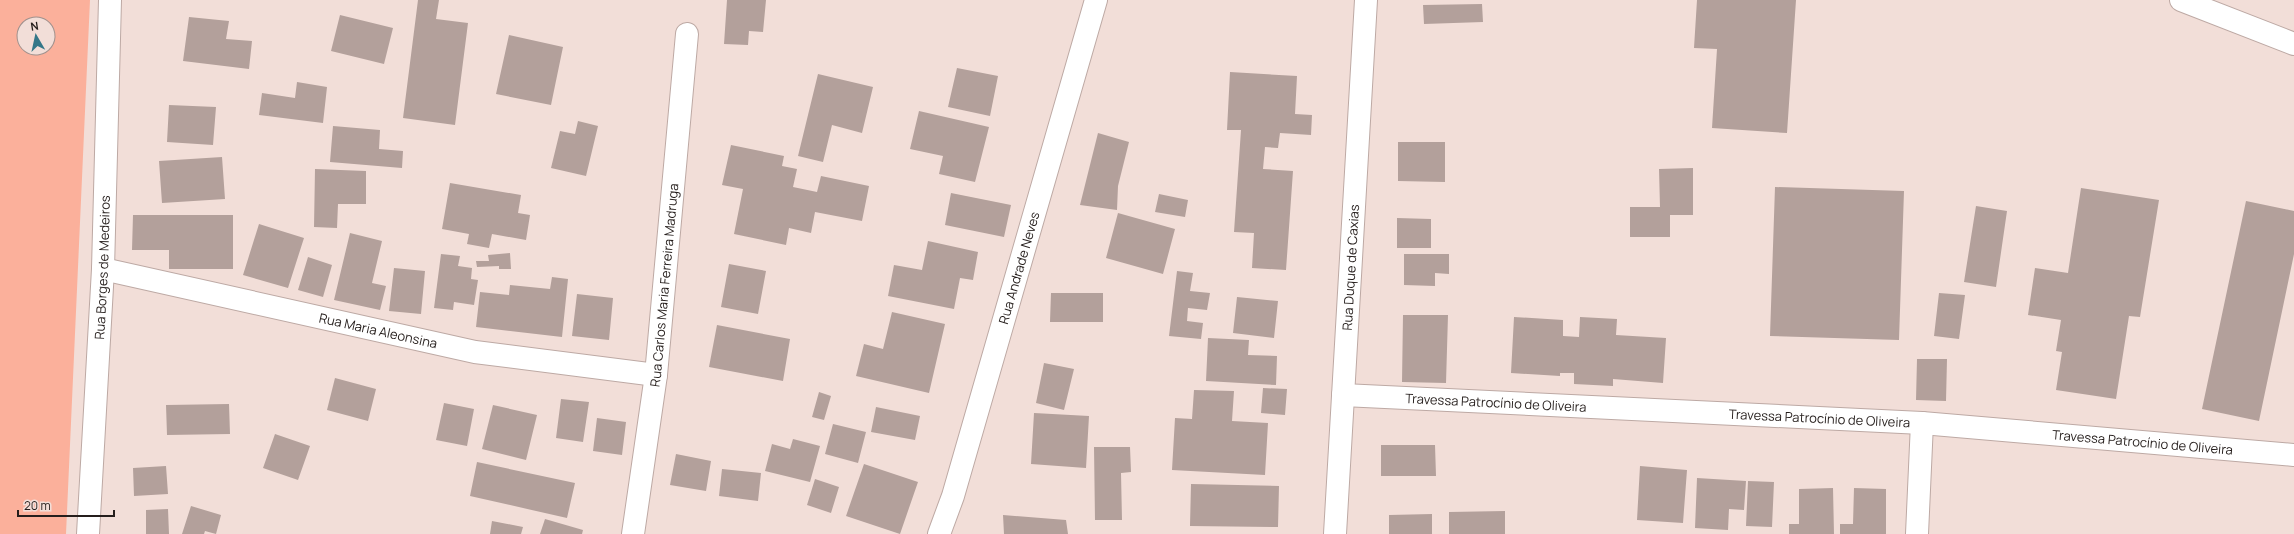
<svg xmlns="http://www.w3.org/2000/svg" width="2294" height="534" viewBox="0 0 2294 534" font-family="Manrope,sans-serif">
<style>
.green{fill:#fbb09b;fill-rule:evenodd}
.building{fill:#b3a09b}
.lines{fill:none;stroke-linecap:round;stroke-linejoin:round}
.minor-casing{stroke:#bda9a4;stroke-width:24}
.minor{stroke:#fff;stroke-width:22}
.labels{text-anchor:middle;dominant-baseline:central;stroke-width:3;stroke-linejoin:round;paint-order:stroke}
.street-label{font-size:13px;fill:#251e1c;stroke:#f2ded8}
</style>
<rect width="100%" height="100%" fill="#f2ded8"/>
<!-- green -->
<path class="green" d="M0 0H90L66 534H0ZM24 24H48V48H24Z"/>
<!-- building -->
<path class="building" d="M418 0H439L436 19 468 23 455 125 403 118Z
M727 0H766L763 32 749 31 748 45 724 44Z
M1697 0H1796L1787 133 1712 128 1717 49 1694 48Z
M1482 4 1483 22 1424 24 1423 5Z
M340 15 393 28 384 64 331 51Z
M189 17 229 21 226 39 252 41 249 69 183 61Z
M509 35 563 47 551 105 496 94Z
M957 68 998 76 990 116 948 107Z
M1230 72 1297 76 1295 114 1312 115 1311 135 1280 133 1278 148 1265 147 1263 169 1293 171 1286 270 1252 268 1254 233 1234 232 1241 130H1227Z
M818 74 873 87 862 133 832 125 823 162 798 156Z
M297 82 327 87 323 123 259 115 262 93 295 98Z
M169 105 216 107 213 145 167 142Z
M919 111 989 127 975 182 939 174 943 156 910 149Z
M578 121 598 126 586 176 551 168 560 131 575 134Z
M333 126 380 130 379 149 403 151 402 168 330 162Z
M1098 133 1129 142 1118 186 1117 210 1080 205Z
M1398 142H1445V182L1398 181Z
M731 145 784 156 782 166 797 169 793 187 817 192 821 176 869 186 862 221 815 212 811 233 789 228 786 245 734 234 743 189 722 185Z
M222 157 225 199 162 203 159 161Z
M1693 168V215H1670V237H1630V207H1660L1659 169Z
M315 169 366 171V204H338L337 228 314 227Z
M450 183 521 195 518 213 530 215 526 240 492 234 489 248 467 244 469 234 442 229Z
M1775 187 1904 191 1899 340 1770 336Z
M2081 188 2159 200 2140 317 2129 316 2116 399 2056 390 2062 352 2056 351 2061 320 2028 315 2035 268 2068 273Z
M951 193 1011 205 1004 237 945 225Z
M1159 194 1188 200 1185 217 1155 212Z
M2246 201 2294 211V254L2259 421 2202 409Z
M1976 206 2007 211 1996 287 1964 282Z
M1118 213 1175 229 1163 274 1106 258Z
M133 215H233V269H169V250H132Z
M1397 218 1431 219V248H1397Z
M259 224 304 238 288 288 243 275Z
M350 233 382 241 372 283 386 286 380 310 334 300Z
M928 241 978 252 973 280 960 278 954 309 888 296 894 265 922 270Z
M510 253 511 269H499V266L477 267 476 261H489L488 255Z
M441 254 460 256 458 266 472 268 471 279 478 280 474 305 454 302 453 310 434 308Z
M1404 254H1449V274L1435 273V286L1404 285Z
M308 257 332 265 323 297 298 290Z
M729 264 766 271 758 314 721 307Z
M394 268 425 271 421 314 389 311Z
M1177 271 1193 273 1190 291 1210 293 1207 310 1188 308 1187 321 1203 323 1201 339 1169 336Z
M552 277 568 279 562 337 476 327 480 292 509 295 510 285 550 289Z
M1051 293H1103V322H1050Z
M1939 293 1965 295 1959 339 1934 336Z
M577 294 613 298 609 340 572 336Z
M1237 297 1278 301 1274 338 1233 333Z
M892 312 945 324 929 393 856 376 864 344 883 349Z
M1403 315H1448L1446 383 1402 382Z
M1514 317 1563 320V336L1579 337 1580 317 1617 319 1616 335 1666 338 1663 383 1613 379V386L1574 384V373H1560V376L1511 373Z
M717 325 790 339 783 381 709 367Z
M1208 338 1249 340 1248 355 1277 356 1276 385 1206 381Z
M1917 359H1947L1946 401 1916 400Z
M1044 363 1074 369 1064 410 1036 403Z
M335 378 376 389 368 421 327 410Z
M1263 388 1287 389 1285 415 1261 413Z
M1194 390 1234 391 1232 421 1268 423 1265 475 1172 470 1175 418 1192 419Z
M819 392 831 396 824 420 812 417Z
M561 399 589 402 583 442 556 438Z
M444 403 474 409 467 446 436 440Z
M229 404 230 434 167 435 166 405Z
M493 405 537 415 526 460 482 449Z
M876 407 920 416 915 440 871 432Z
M1034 413 1089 416 1086 468 1031 464Z
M597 418 626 422 622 455 593 451Z
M833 424 866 432 858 463 825 454Z
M275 434 310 446 298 480 263 468Z
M793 439 820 446 810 482 765 471 772 444 790 449Z
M1381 445H1435L1436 476H1381Z
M1094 447H1130L1131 472 1121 473 1122 520H1095Z
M676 454 711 461 706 491 670 485Z
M477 462 575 483 567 518 470 496Z
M864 464 918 482 900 534 846 516Z
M166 466 168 494 134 496 133 468Z
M1640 466 1687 470 1683 523 1637 520Z
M722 469 761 473 758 501 719 496Z
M1697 478 1746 481 1744 510 1729 509 1728 530 1695 528Z
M815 479 839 487 831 513 807 505Z
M1748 481 1774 482 1772 527 1746 526Z
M1191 484 1279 486 1278 527 1190 526Z
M1833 488 1834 534H1789V524H1799V489Z
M1854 488 1886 489V534H1840V524H1853Z
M191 506 221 515 216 534 205 531 204 534H182Z
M168 509 169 534H146V510Z
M1505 511V534H1449V512Z
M1432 514V534H1389V515Z
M1003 515 1066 520 1068 534H1004Z
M545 519 583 530 582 534H540Z
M492 521 523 527 521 534H490Z"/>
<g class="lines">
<!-- minor casing -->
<g class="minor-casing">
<g id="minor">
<path d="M2181 0 2294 44"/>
<path id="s1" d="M103 269 475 352 656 375"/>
<path id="s2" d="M1343 395 1922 423 2294 455"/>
<path id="s3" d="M88 534 103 269 110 0"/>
<path id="s4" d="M633 534 656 375 687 34"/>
<path id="s5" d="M939 534 953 496 1096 0"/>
<path id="s6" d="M1335 534 1366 0"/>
<path d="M1917 534 1922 423"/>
</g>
</g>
<!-- minor -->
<use href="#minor" class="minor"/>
</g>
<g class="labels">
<!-- street labels -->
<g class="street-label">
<text stroke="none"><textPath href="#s3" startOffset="267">Rua Borges de Medeiros</textPath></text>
<text stroke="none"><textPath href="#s5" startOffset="278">Rua Andrade Neves</textPath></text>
<text stroke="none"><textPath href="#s6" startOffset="267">Rua Duque de Caxias</textPath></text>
<text stroke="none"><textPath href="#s4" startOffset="251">Rua Carlos Maria Ferreira Madruga</textPath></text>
<text stroke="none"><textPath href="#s1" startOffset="282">Rua Maria Aleonsina</textPath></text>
<text stroke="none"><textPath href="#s2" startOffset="153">Travessa Patrocínio de Oliveira</textPath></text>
<text stroke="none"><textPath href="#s2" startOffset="477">Travessa Patrocínio de Oliveira</textPath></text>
<text stroke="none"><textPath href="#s2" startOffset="801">Travessa Patrocínio de Oliveira</textPath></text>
</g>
</g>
<!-- north arrow -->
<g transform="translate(36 36) rotate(351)"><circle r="19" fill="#f2ded8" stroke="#a0918d"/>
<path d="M0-3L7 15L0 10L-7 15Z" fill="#347788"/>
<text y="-6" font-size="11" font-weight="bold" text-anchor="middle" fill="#251e1c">N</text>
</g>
<!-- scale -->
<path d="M18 510v6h96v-6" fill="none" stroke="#251e1c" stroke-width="2"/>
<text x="24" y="510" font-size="12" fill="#251e1c" stroke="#f2ded8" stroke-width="3" paint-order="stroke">20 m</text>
</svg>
